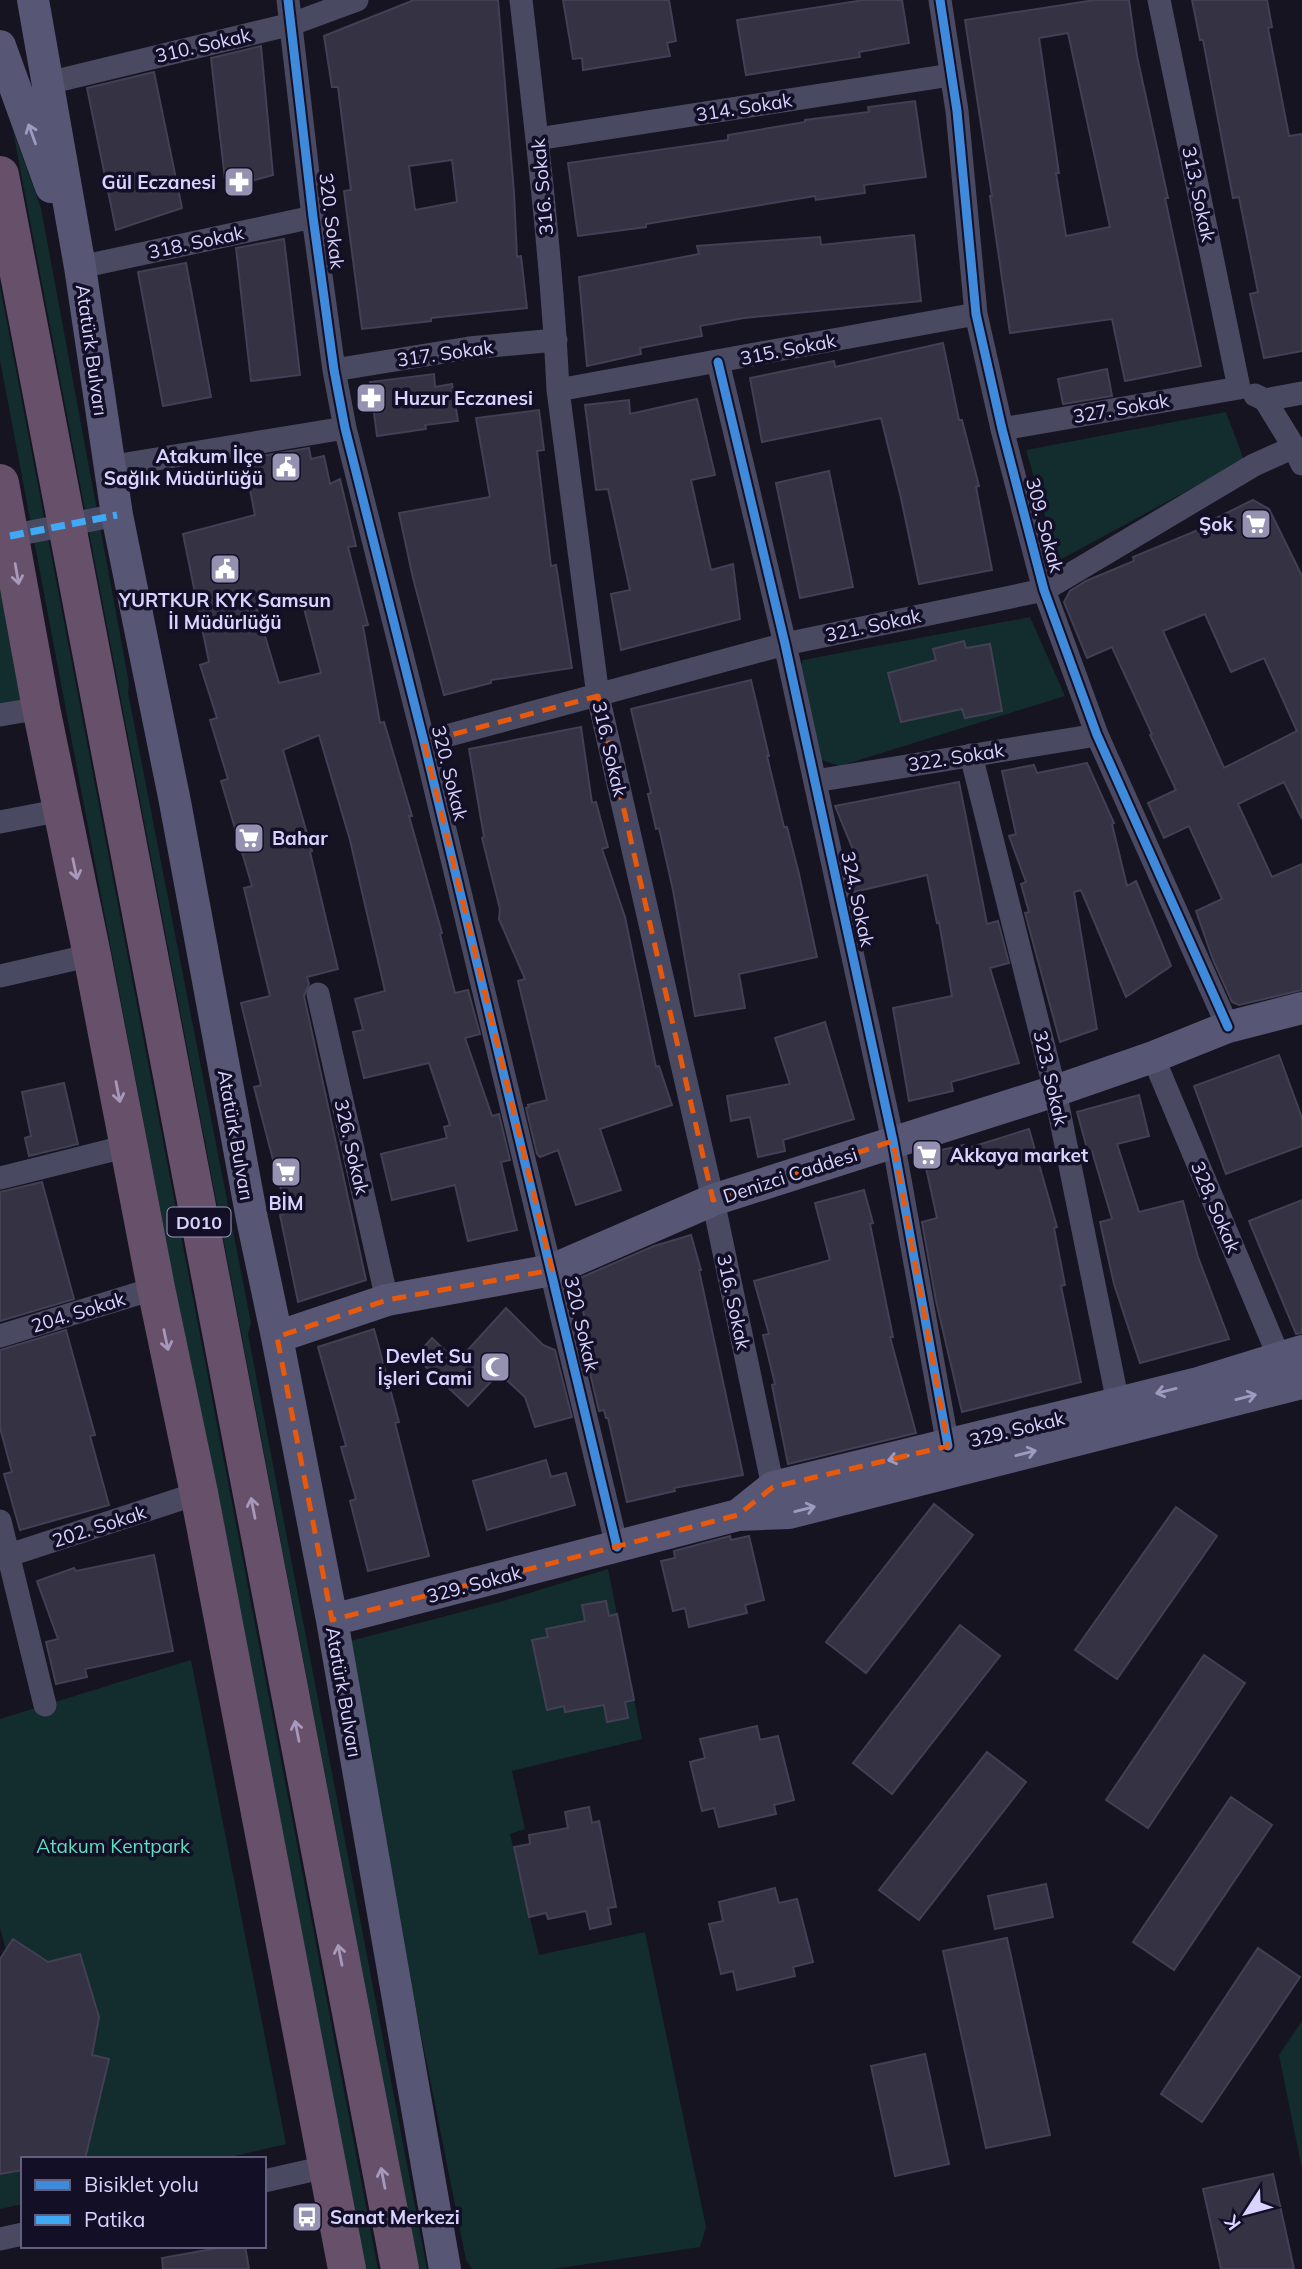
<svg xmlns="http://www.w3.org/2000/svg" width="1302" height="2269" viewBox="0 0 1302 2269" font-family="Mulish,sans-serif">
<style>
.green{fill:#132c2d}
.building{fill:#343243;stroke:#433f54;stroke-width:2;fill-rule:evenodd}
.lines{fill:none;stroke-linecap:round;stroke-linejoin:round}
.street{stroke:#4a4962;stroke-width:23}
.secondary{stroke:#575674;stroke-width:32}
.highway{stroke:#67516a;stroke-width:38}
.quiet{stroke:#3fa9f5;stroke-width:7;stroke-dasharray:14 7;stroke-linecap:butt}
.cycleway-casing{stroke:#130f26;stroke-width:13}
.cycleway{stroke:#408adc;stroke-width:9}
.oneway{stroke:#9e9bc0}
.oneway2{stroke:#a699bc}
.marked{fill:none;stroke:#e8590c;stroke-width:5;stroke-dasharray:14 9;stroke-linejoin:round}
.labels{text-anchor:middle;dominant-baseline:central;stroke-width:7;stroke-linejoin:round;paint-order:stroke}
.shield{fill:#130f26;stroke:#9e99be;stroke-width:2}
.shield-label{font-size:18px;font-weight:bold;fill:#d9d4ff}
.street-label{font-size:19px;fill:#d9d4ff;stroke:#130f26}
.poi-label{font-size:19px;font-weight:bold;fill:#d9d4ff;stroke:#130f26;text-anchor:end}
.park-label{font-size:19px;fill:#5fe0c0;stroke:#130f26}
</style>
<rect width="100%" height="100%" fill="#161421"/>
<!-- green -->
<path class="green" d="M13 131 41 208 129 683 128 693 251 1323 248 1334 427 2269H419Z
M0 286 378 2269H360L0 360Z
M1226 412 1244 460 1058 561 1026 450Z
M0 483 41 708 0 715Z
M1030 617 1065 696 840 766 819 759 799 671 803 660Z
M608 1569 642 1739 512 1771 525 1829 510 1834 539 1955 645 1932 706 2227 700 2247 554 2269H472L466 2260 343 1643 503 1601Z
M191 1660 286 2144 222 2159H79L92 2055 99 2017 80 1954 48 1962 13 1939 6 1950 0 1928V1719Z
M1302 2021V2169L1279 2055Z
M23 2170V2204L0 2209V2174Z"/>
<!-- building -->
<path class="building" d="M414 0H498L514 193 517 257 521 256 527 308 431 318V321L362 329 344 191 351 190 338 87H332L324 36ZM452 160 457 202 415 210 409 166Z
M563 0H669L676 41 667 43 670 56 583 70 582 58 573 59Z
M864 0H902L909 43 859 52 860 57 746 75 737 20Z
M1095 0H1129L1137 56 1168 198H1165L1201 366 1125 381 1112 319 1010 333 990 196H992L965 20ZM1068 33 1110 227 1066 236 1056 173H1059L1039 38Z
M1192 0H1267L1272 27 1268 28 1289 136 1302 134V351L1264 358 1250 294 1258 292 1239 197 1233 198 1203 40H1200Z
M261 46 273 175 226 188 211 58Z
M154 72 182 208 116 230 87 88Z
M915 101 926 177 864 185 865 193 816 200 815 196 646 224V227L578 236 568 163 728 140V135L805 122V120L869 112 868 107Z
M914 235 921 301 744 318 700 326 702 336 640 348 641 354 587 366 579 277 699 254 697 246 820 237 821 245Z
M284 239 300 375 251 381 236 248Z
M186 263 211 397 163 406 138 272Z
M943 343 959 420H962L979 486 976 487 992 570 919 584 901 498 881 418 762 442 750 378 834 361 835 367Z
M1107 369 1112 396 1063 404 1058 379Z
M434 374 435 387 452 384 458 421 425 425 426 429 377 436 370 382Z
M697 399 715 475 691 480 711 570 733 564 740 619 621 650 611 594 630 590 608 489 596 490 585 405 629 400 630 414Z
M539 410 544 450 537 451 551 566 556 565 572 668 491 680V683L444 695 413 578 399 513 490 497 476 418Z
M309 448 311 459 324 456 330 484 340 479 356 546 348 547 368 625 363 626 380 723 384 722 412 816H409L442 933 440 934 455 993 468 990 480 1034 465 1038 492 1116 499 1114 510 1160 501 1162 517 1230 468 1241 455 1185 392 1200 381 1154 447 1138 444 1127 450 1125 429 1063 364 1078 353 1032 363 1030 355 999 385 991 350 840 319 735 283 750 312 851 310 852 338 969 307 977 309 984 304 996 366 1280 298 1302 280 1215 287 1213 254 1087 261 1085 241 1003 270 996 244 888 252 886 221 781 228 779 210 720 217 718 200 665 209 662 183 534 255 515 244 459ZM301 597 321 673 279 683 256 606Z
M829 471 853 587 800 598 776 483Z
M1253 500 1269 509 1302 576V819L1284 782 1238 804 1272 877 1302 864V990L1239 1005 1232 1002 1213 960 1196 911 1222 899 1189 826 1164 838 1148 803 1176 790 1150 735 1152 734 1112 647 1087 658 1064 602 1070 591 1086 581 1134 561 1133 557 1203 528 1202 525ZM1205 614 1231 672 1264 658 1297 731 1224 768 1163 631Z
M964 641 966 648 990 644 1002 711 965 718 962 709 901 722 888 673 936 660 933 649Z
M751 680 769 756H767L784 827H787L799 874 817 957 739 974 745 1008 695 1016 673 890 659 828 656 829 648 794 651 793 631 709Z
M581 727 592 803 596 802 608 847 602 849 625 917 656 1067 659 1066 672 1105 600 1129 621 1190 576 1205 558 1150 540 1157 537 1154 526 1108 529 1107 528 1105 547 1100 518 981 525 979 499 919 500 909 482 838 484 837 469 749Z
M1087 763 1114 823 1112 824 1127 886 1136 881 1171 966 1126 997 1081 890 1074 892 1097 1029 1060 1042 1025 913 1029 912 1021 884 1026 882 1009 836 1016 834 1002 771 1034 765 1037 773Z
M959 782 987 924 998 921 1009 963 990 968 1019 1063 951 1082 953 1091 909 1101 893 1008 952 996 939 922 937 923 927 875 854 892 845 854 854 852 835 806Z
M825 1022 854 1119 783 1140 785 1151 758 1157 750 1117 731 1121 727 1096 790 1084 775 1038Z
M1279 1055 1302 1118V1146L1226 1174 1194 1086Z
M64 1083 78 1144 29 1156 25 1138 31 1136 22 1092Z
M1139 1095 1149 1136 1117 1144 1139 1212 1183 1201 1198 1257 1229 1339 1140 1363 1114 1284 1100 1222 1112 1219 1092 1151 1088 1152 1077 1112Z
M1029 1129 1057 1227 1054 1228 1065 1285 1061 1286 1081 1382 962 1412 936 1301 922 1222 937 1218 923 1154 964 1145 965 1149Z
M42 1182 74 1299 0 1321V1192Z
M864 1190 873 1223 870 1224 893 1337H890L916 1433 788 1464 772 1385 775 1384 763 1335 769 1334 754 1281 830 1260 815 1203Z
M1302 1200V1333L1296 1334 1249 1221Z
M691 1235 701 1270H699L743 1475 674 1488 675 1491 627 1502 608 1418H606L604 1410 599 1411 587 1360 596 1363 575 1280 654 1246Z
M506 1308 543 1345 555 1350 572 1417 535 1427 525 1397 499 1373 468 1406 415 1357 432 1338 457 1362Z
M374 1329 399 1422 395 1423 429 1556 368 1571 350 1501 356 1499 341 1447 346 1446 318 1347Z
M66 1330 95 1435 90 1436 109 1505 20 1530 4 1474 12 1472 0 1428V1350Z
M546 1460 551 1477 566 1473 575 1505 487 1530 473 1481Z
M934 1504 973 1535 866 1673 826 1642Z
M1176 1507 1217 1536 1117 1679 1075 1650Z
M730 1536 731 1540 749 1536 764 1600 745 1605 747 1613 689 1627 685 1608 673 1611 661 1561 675 1558 674 1551Z
M154 1555 173 1651 85 1669 87 1677 56 1684 46 1642 58 1639 37 1581 74 1568 76 1571Z
M606 1601 609 1616 617 1614 634 1700 625 1702 628 1718 607 1722 604 1705 565 1712 564 1706 547 1710 532 1640 548 1637 546 1629 585 1621 582 1605Z
M960 1625 1000 1656 892 1794 853 1763Z
M1204 1655 1245 1683 1148 1828 1106 1800Z
M757 1726 760 1740 778 1736 794 1800 774 1805 776 1814 719 1827 714 1808 702 1811 690 1762 705 1758 700 1739Z
M987 1752 1026 1782 919 1920 879 1890Z
M1231 1797 1272 1825 1174 1970 1133 1942Z
M589 1807 592 1823 599 1821 616 1907 608 1908 611 1924 590 1929 586 1911 548 1919 546 1913 529 1917 514 1847 530 1844 529 1835 568 1828 565 1812Z
M1046 1884 1053 1917 995 1929 988 1896Z
M775 1888 779 1903 797 1899 813 1962 793 1967 795 1976 737 1990 733 1971 721 1974 709 1924 723 1921 719 1902Z
M1007 1938 1050 2135 986 2148 943 1951Z
M13 1939 48 1962 80 1954 99 2017 92 2055 109 2059 85 2159H23V2170L0 2174V1959Z
M1258 1948 1300 1977 1202 2122 1161 2094Z
M925 2054 949 2164 895 2176 871 2066Z
M1273 2174 1294 2269H1221L1203 2189Z
M229 2246H245L249 2269H163L162 2258Z"/>
<g class="lines">
<!-- street -->
<path class="street" d="M288 0 313 217 334 370 345 428 424 742 617 1547
M521 0C536 129 552 260 558 390L598 696 713 1200 773 1487
M940 0 957 111 976 314 1002 429 1044 590 1097 735 1228 1027
M1159 0 1239 388
M48 83 292 24 357 0
M537 139 951 75
M80 267 313 217
M718 362 785 644 893 1141 948 1446
M334 370 469 348 556 340
M558 390 976 314
M1255 395 1265 400 1302 393
M1265 400 1294 447 1302 464
M1002 429 1239 388
M108 467 345 428
M10 536 117 515
M0 715 41 708
M424 742 785 644 1044 590 1254 465 1294 447
M971 755 1055 1091 1118 1403
M815 781 1097 735
M0 822 62 810
M0 976 92 955
M318 994 387 1300
M1153 1057 1279 1357
M0 1178 128 1146
M0 1336 156 1288
M0 1521 45 1705
M0 1558 199 1493
M264 2181 326 2167
M0 2239 23 2234"/>
<!-- secondary -->
<path class="secondary" d="M33 0 80 267 117 515 175 802 252 1219 277 1337 332 1620 445 2269
M0 46 51 187
M277 1337 387 1300 552 1270 713 1200 1055 1091 1153 1057 1228 1027 1302 1008
M738 1515 773 1487 1118 1403 1198 1383 1302 1351
M332 1620 738 1515 789 1513 1302 1383"/>
<!-- highway -->
<path class="highway" d="M0 175 400 2269
M0 483 41 708 92 955 156 1288 199 1493 347 2269"/>
<!-- quiet -->
<path class="quiet" d="M10 536 117 515"/>
<!-- cycleway casing -->
<g class="cycleway-casing">
<path id="cycleway" d="M288 0 313 217 334 370 345 428 424 742 617 1547
M940 0 957 111 976 314 1002 429 1044 590 1097 735 1228 1027
M718 362 785 644 893 1141 948 1446"/>
</g>
<!-- cycleway -->
<use href="#cycleway" class="cycleway"/>
</g>
<!-- one-way arrows -->
<defs><path id="oneway-shaft" d="M-6 0H5M1.5-3L5.5 0L1.5 3" fill="none" stroke-width="1.6" stroke-linecap="round" stroke-linejoin="round" transform="scale(1.75)"/></defs>
<g class="oneway">
<use href="#oneway-shaft" transform="translate(32 134) rotate(-110)"/>
<use href="#oneway-shaft" transform="translate(1166 1391) rotate(166)"/>
<use href="#oneway-shaft" transform="translate(1246 1397) rotate(-14)"/>
<use href="#oneway-shaft" transform="translate(1026 1453) rotate(-14)"/>
<use href="#oneway-shaft" transform="translate(898 1458) rotate(167)"/>
<use href="#oneway-shaft" transform="translate(805 1509) rotate(-14)"/>
</g>
<g class="oneway2">
<use href="#oneway-shaft" transform="translate(17 574) rotate(80)"/>
<use href="#oneway-shaft" transform="translate(75 869) rotate(78)"/>
<use href="#oneway-shaft" transform="translate(118 1092) rotate(79)"/>
<use href="#oneway-shaft" transform="translate(166 1340) rotate(78)"/>
<use href="#oneway-shaft" transform="translate(253 1508) rotate(-101)"/>
<use href="#oneway-shaft" transform="translate(297 1731) rotate(-101)"/>
<use href="#oneway-shaft" transform="translate(340 1955) rotate(-101)"/>
<use href="#oneway-shaft" transform="translate(383 2178) rotate(-101)"/>
</g>
<!-- marked area -->
<path class="marked" d="M598 696 713 1200 893 1141 948 1446 773 1487 738 1515 332 1620 277 1337 387 1300 552 1270 424 742Z"/>
<!-- icons -->
<defs>
<g id="pharmacy-square" transform="scale(1.575)"><rect x="-9" y="-9" width="18" height="18" rx="4" fill="#9591b1" stroke="#130f26"/><path d="M-2-6h4v4h4v4h-4v4h-4v-4h-4v-4h4Z" fill="#fff"/></g>
<g id="civic-square" transform="scale(1.575)"><rect x="-9" y="-9" width="18" height="18" rx="4" fill="#9591b1" stroke="#130f26"/><path d="M-.6-6.5H3V-4.5H.6V-3L4-1V1h2V6H-6V1h2V-1L-.6-3ZM-1.2 2.5V6h2.4V2.5Z" fill="#fff"/></g>
<g id="supermarket-square" transform="scale(1.575)"><rect x="-9" y="-9" width="18" height="18" rx="4" fill="#9591b1" stroke="#130f26"/><path d="M-6-5.5h2.5l.6 2H6L4.5 2H-2.5L-4.4-4H-6ZM-1.5 3.2a1.3 1.3 0 1 0 .1 0ZM3 3.2a1.3 1.3 0 1 0 .1 0Z" fill="#fff"/></g>
<g id="mosque-square" transform="scale(1.575)"><rect x="-9" y="-9" width="18" height="18" rx="4" fill="#9591b1" stroke="#130f26"/><path d="M3.5-4.9A6 6 0 1 0 3.5 4.9A5 5 0 1 1 3.5-4.9Z" fill="#fff"/></g>
<g id="bus-square" transform="scale(1.575)"><rect x="-9" y="-9" width="18" height="18" rx="4" fill="#9591b1" stroke="#130f26"/><path d="M-5-6H5V4H4V6H2V4H-2V6H-4V4H-5ZM-3.5-4V0h7V-4ZM-3.5 1.2v1.5H-2V1.2ZM2 1.2v1.5H3.5V1.2Z" fill="#fff"/></g>
</defs>
<g fill-rule="evenodd">
<use href="#pharmacy-square" x="239" y="182"/>
<use href="#pharmacy-square" x="371" y="398"/>
<use href="#civic-square" x="286" y="467"/>
<use href="#supermarket-square" x="1256" y="524"/>
<use href="#civic-square" x="225" y="569"/>
<use href="#supermarket-square" x="249" y="838"/>
<use href="#supermarket-square" x="927" y="1155"/>
<use href="#supermarket-square" x="286" y="1172"/>
<use href="#mosque-square" x="495" y="1367"/>
<use href="#bus-square" x="307" y="2217"/>
</g>
<g class="labels">
<!-- shield labels -->
<rect class="shield" x="167.5" y="1207.5" width="63" height="29" rx="5"/>
<g class="shield-label">
<text x="199" y="1222">D010</text>
</g>
<!-- street labels -->
<g class="street-label">
<text transform="translate(203 45) rotate(-13)">310. Sokak</text>
<text transform="translate(744 107) rotate(-9)">314. Sokak</text>
<text transform="translate(542 187) rotate(-95)">316. Sokak</text>
<text transform="translate(1199 194) rotate(78)">313. Sokak</text>
<text transform="translate(332 221) rotate(83)">320. Sokak</text>
<text transform="translate(196 242) rotate(-12)">318. Sokak</text>
<text transform="translate(788 349) rotate(-11)">315. Sokak</text>
<text transform="translate(92 350) rotate(82)">Atatürk Bulvarı</text>
<text transform="translate(445 353) rotate(-8)">317. Sokak</text>
<text transform="translate(1121 408) rotate(-10)">327. Sokak</text>
<text transform="translate(1045 525) rotate(75)">309. Sokak</text>
<text transform="translate(873 625) rotate(-12)">321. Sokak</text>
<text transform="translate(610 749) rotate(77)">316. Sokak</text>
<text transform="translate(956 757) rotate(-9)">322. Sokak</text>
<text transform="translate(450 773) rotate(76)">320. Sokak</text>
<text transform="translate(858 899) rotate(78)">324. Sokak</text>
<text transform="translate(1051 1078) rotate(77)">323. Sokak</text>
<text transform="translate(236 1135) rotate(80)">Atatürk Bulvarı</text>
<text transform="translate(352 1147) rotate(77)">326. Sokak</text>
<text transform="translate(790 1175) rotate(-18)">Denizci Caddesi</text>
<text transform="translate(1216 1207) rotate(67)">328, Sokak</text>
<text transform="translate(734 1302) rotate(78)">316. Sokak</text>
<text transform="translate(78 1312) rotate(-17)">204. Sokak</text>
<text transform="translate(582 1324) rotate(77)">320. Sokak</text>
<text transform="translate(1017 1429) rotate(-14)">329. Sokak</text>
<text transform="translate(99 1526) rotate(-18)">202. Sokak</text>
<text transform="translate(474 1584) rotate(-15)">329. Sokak</text>
<text transform="translate(344 1692) rotate(80)">Atatürk Bulvarı</text>
</g>
<!-- poi labels -->
<g class="poi-label">
<text x="216" y="182">Gül Eczanesi</text>
<text x="394" y="398" text-anchor="start">Huzur Eczanesi</text>
<text x="263" y="456">Atakum İlçe<tspan x="263" dy="22">Sağlık Müdürlüğü</tspan></text>
<text x="1233" y="524">Şok</text>
<text x="225" y="600" text-anchor="middle">YURTKUR KYK Samsun<tspan x="225" dy="22">İl Müdürlüğü</tspan></text>
<text x="272" y="838" text-anchor="start">Bahar</text>
<text x="950" y="1155" text-anchor="start">Akkaya market</text>
<text x="286" y="1203" text-anchor="middle">BİM</text>
<text x="472" y="1356">Devlet Su<tspan x="472" dy="22">İşleri Cami</tspan></text>
<text x="330" y="2217" text-anchor="start">Sanat Merkezi</text>
</g>
<!-- park labels -->
<g class="park-label">
<text x="113" y="1846">Atakum Kentpark</text>
</g>
</g>
<!-- legend -->
<rect x="21" y="2157" width="245" height="91" fill="#130f26" stroke="#625e7d" stroke-width="2"/>
<rect x="35" y="2180" width="35" height="10" fill="#408adc" stroke="#625e7d" stroke-width="2"/>
<text x="84" y="2192" font-size="21" fill="#d9d4ff">Bisiklet yolu</text>
<rect x="35" y="2215" width="35" height="10" fill="#3fa9f5" stroke="#625e7d" stroke-width="2"/>
<text x="84" y="2227" font-size="21" fill="#d9d4ff">Patika</text>
<!-- north arrow -->
<g transform="translate(1246 2213) rotate(234)" stroke="#130f26" stroke-width="5" paint-order="stroke">
<path d="M0-5L12 26L0 18L-12 26Z" fill="#d9d4ff"/>
<text y="-10" font-size="19" font-weight="bold" text-anchor="middle" fill="#d9d4ff">K</text>
</g>
</svg>
